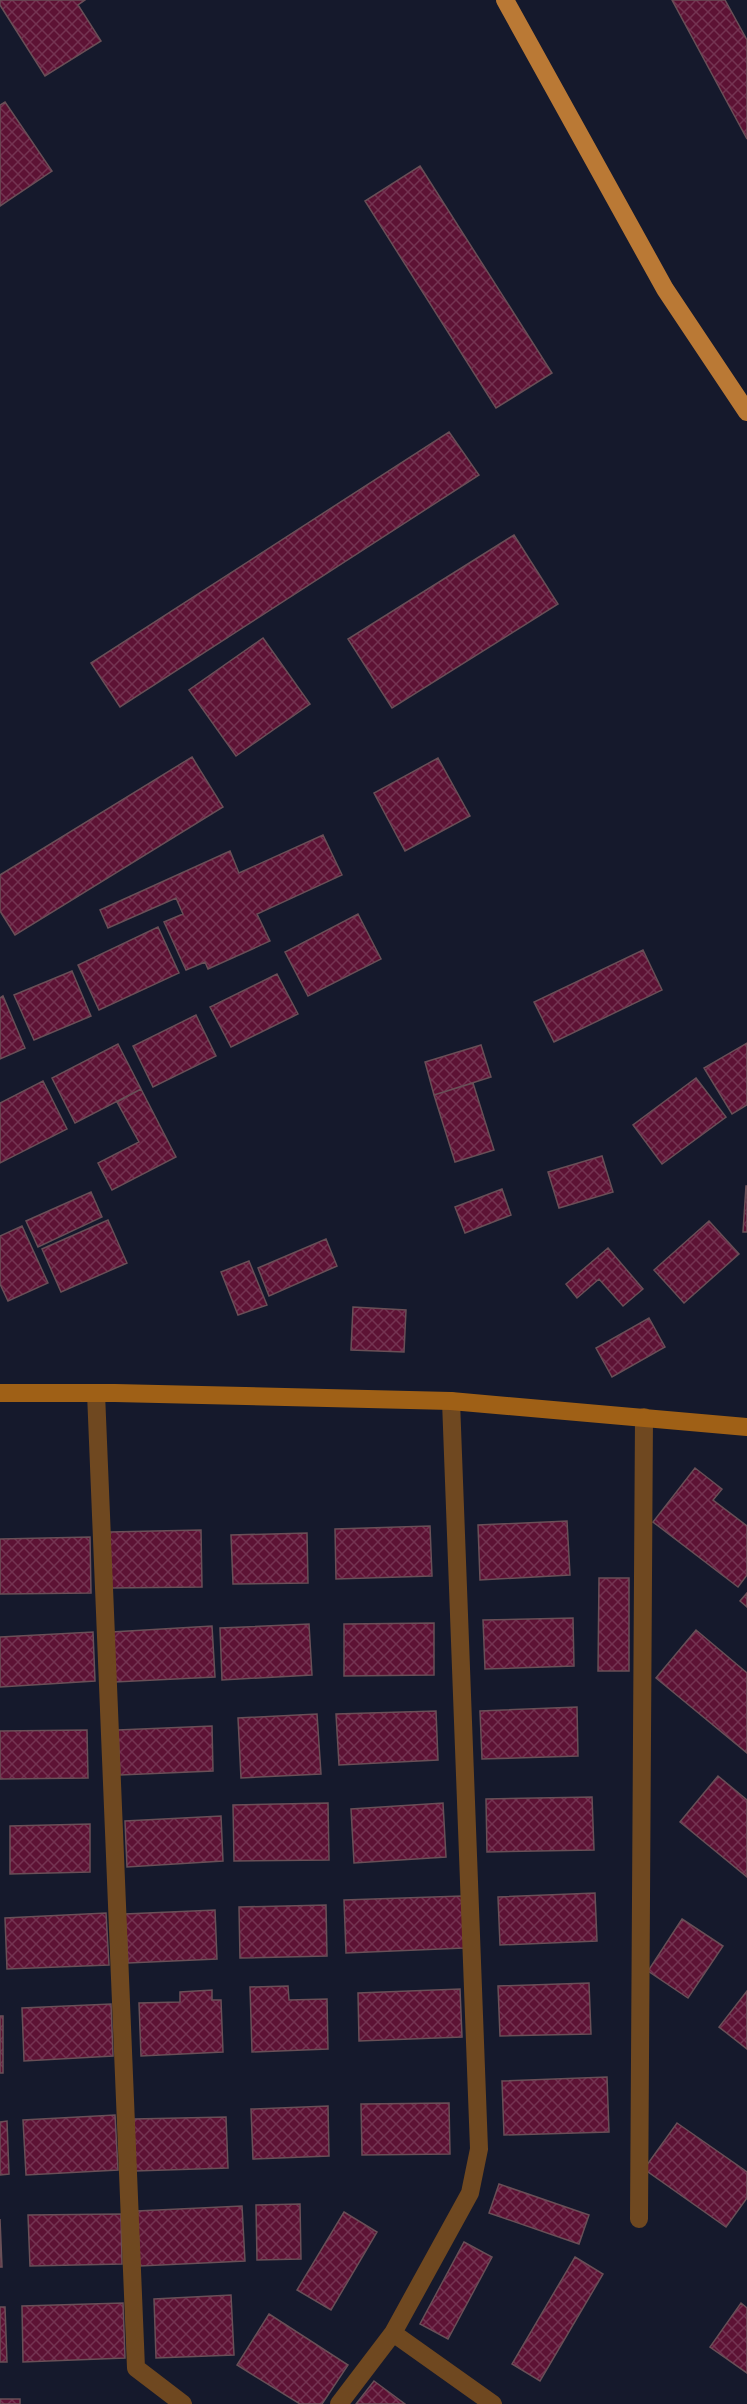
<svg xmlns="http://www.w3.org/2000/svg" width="747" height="2404" viewBox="0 0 747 2404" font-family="Spectral,serif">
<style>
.building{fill:url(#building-cross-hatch);stroke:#694f57;stroke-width:1.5}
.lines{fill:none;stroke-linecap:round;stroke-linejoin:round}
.street{stroke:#6f4820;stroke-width:18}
.secondary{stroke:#9f6016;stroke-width:18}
.primary{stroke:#ba7935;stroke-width:18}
</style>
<defs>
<pattern id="building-cross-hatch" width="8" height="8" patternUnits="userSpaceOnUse" patternTransform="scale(1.5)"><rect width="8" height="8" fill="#5d1234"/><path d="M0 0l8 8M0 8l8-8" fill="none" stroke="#743452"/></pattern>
</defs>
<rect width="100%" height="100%" fill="#15192c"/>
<!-- building -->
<path class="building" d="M0 0H85L78 5 101 41 45 76 0 5Z
M672 0H725L747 40V139Z
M5 102 52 171 0 206V105Z
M420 166 552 373 496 408 365 201Z
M449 432 479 475 120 707 91 663Z
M514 535 558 604 392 708 348 639Z
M263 638 310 704 236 756 189 690Z
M192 757 223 807 15 935 0 911V875Z
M438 758 470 816 405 851 374 793Z
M323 835 342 875 257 914 270 941 208 969 205 962 186 970 164 922 183 914 176 898 108 928 100 910 230 851 239 873Z
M358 914 381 959 308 996 285 952Z
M158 927 179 973 99 1010 78 965Z
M643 950 662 990 554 1042 534 1002Z
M72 971 91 1016 34 1040 14 995Z
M277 974 298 1014 231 1047 210 1007Z
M3 996 25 1048 0 1059V998Z
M196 1015 216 1056 153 1087 133 1046Z
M747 1043V1105L732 1114 704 1068Z
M118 1044 141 1089 75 1123 52 1078Z
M481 1045 491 1077 434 1095 425 1062Z
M696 1078 726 1117 662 1164 633 1125Z
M43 1081 67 1129 0 1163V1103Z
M473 1083 494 1150 455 1162 434 1095Z
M141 1089 176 1157 112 1190 98 1163 139 1142 117 1102Z
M602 1156 613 1192 559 1208 548 1172Z
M746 1186H747V1232H743Z
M502 1189 511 1215 465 1233 455 1207Z
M91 1192 102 1217 38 1247 26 1221Z
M108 1220 127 1263 61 1292 42 1249Z
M709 1221 739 1254 684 1303 654 1270Z
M22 1226 48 1283 8 1301 0 1284V1236Z
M326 1239 337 1266 269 1296 258 1268Z
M608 1248 643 1289 623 1306 599 1279 577 1298 566 1284Z
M249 1261 267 1305 238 1315 221 1272Z
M353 1307 406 1310 404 1352 351 1350Z
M649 1318 665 1347 612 1377 596 1348Z
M695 1468 722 1489 713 1500 747 1526V1575L738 1587 653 1522Z
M567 1521 570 1575 480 1580 478 1525Z
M430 1526 432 1576 336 1579 335 1529Z
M201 1530 202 1587 110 1588V1532Z
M307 1533 308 1583 233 1584 231 1535Z
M90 1537 91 1593 0 1594V1539Z
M599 1578H629V1671H598Z
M747 1593V1607L740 1601Z
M573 1618 574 1666 485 1669 483 1620Z
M434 1623V1675L344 1676V1624Z
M309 1624 312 1675 222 1680 220 1628Z
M212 1626 215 1677 115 1682 112 1632Z
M696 1630 747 1673V1753L656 1678Z
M93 1632 95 1681 0 1687V1637Z
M577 1707 578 1756 482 1759 480 1711Z
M436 1711 438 1760 339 1765 336 1714Z
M317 1714 321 1774 241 1778 238 1718Z
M212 1726 213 1771 120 1775 118 1730Z
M87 1730 88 1778 0 1779V1731Z
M718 1776 747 1800V1877L680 1822Z
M592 1797 594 1850 487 1852 486 1799Z
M328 1803 329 1860 234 1861 233 1805Z
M443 1803 446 1857 354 1863 351 1809Z
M221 1816 223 1861 127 1867 125 1821Z
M90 1824V1872L10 1874V1826Z
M595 1893 597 1941 500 1945 498 1897Z
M462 1896 464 1948 346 1953 344 1900Z
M326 1905 327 1956 240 1958 239 1907Z
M215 1910 217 1959 128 1963 125 1914Z
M106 1913 109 1965 7 1969 5 1918Z
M682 1919 723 1946 688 1998 648 1971Z
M589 1983 591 2034 500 2036 498 1986Z
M288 1986 289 2000 327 1999 328 2049 252 2052 250 1987Z
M460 1989 462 2037 359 2041 358 1993Z
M212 1990V2000H221L223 2052 141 2056 139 2003 180 2002V1992Z
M747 1991V2049L719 2027Z
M111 2004 113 2056 24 2061 22 2008Z
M0 2016H3V2073H0Z
M607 2077 609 2132 504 2135 502 2081Z
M449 2103 450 2154 362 2155 361 2104Z
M328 2106 329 2156 253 2159 251 2109Z
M115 2115 118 2170 26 2175 23 2120Z
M226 2117 228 2168 135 2171 134 2119Z
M7 2121 9 2174 0 2175V2122Z
M677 2123 747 2172V2198L726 2227 644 2169Z
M499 2184 589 2215 579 2244 489 2213Z
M300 2204 301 2259 257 2260 256 2205Z
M242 2206 245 2261 140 2266 137 2211Z
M344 2212 377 2232 331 2310 297 2290Z
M121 2214 122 2264 30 2266 28 2215Z
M0 2219 2 2267H0Z
M464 2242 492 2257 448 2339 420 2324Z
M575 2257 603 2274 540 2381 512 2364Z
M231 2295 234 2355 156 2358 154 2299Z
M123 2303 125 2358 23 2362 22 2306Z
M741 2303 747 2308V2373L710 2347Z
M0 2307H5L7 2362H0Z
M269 2314 348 2365 322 2404H300L237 2365Z
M374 2381 405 2404H356Z
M0 2399H20V2404H0Z"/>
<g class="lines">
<!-- street -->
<path class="street" d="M96 1393 136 2368 183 2404
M639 2219 644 1417
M393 2333 493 2404
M339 2404 393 2333 470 2193 479 2149 451 1401"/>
<!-- secondary -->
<path class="secondary" d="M0 1393H115L451 1401 747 1427"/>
<!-- primary -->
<path class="primary" d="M505 0 665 289 747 412"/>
</g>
</svg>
